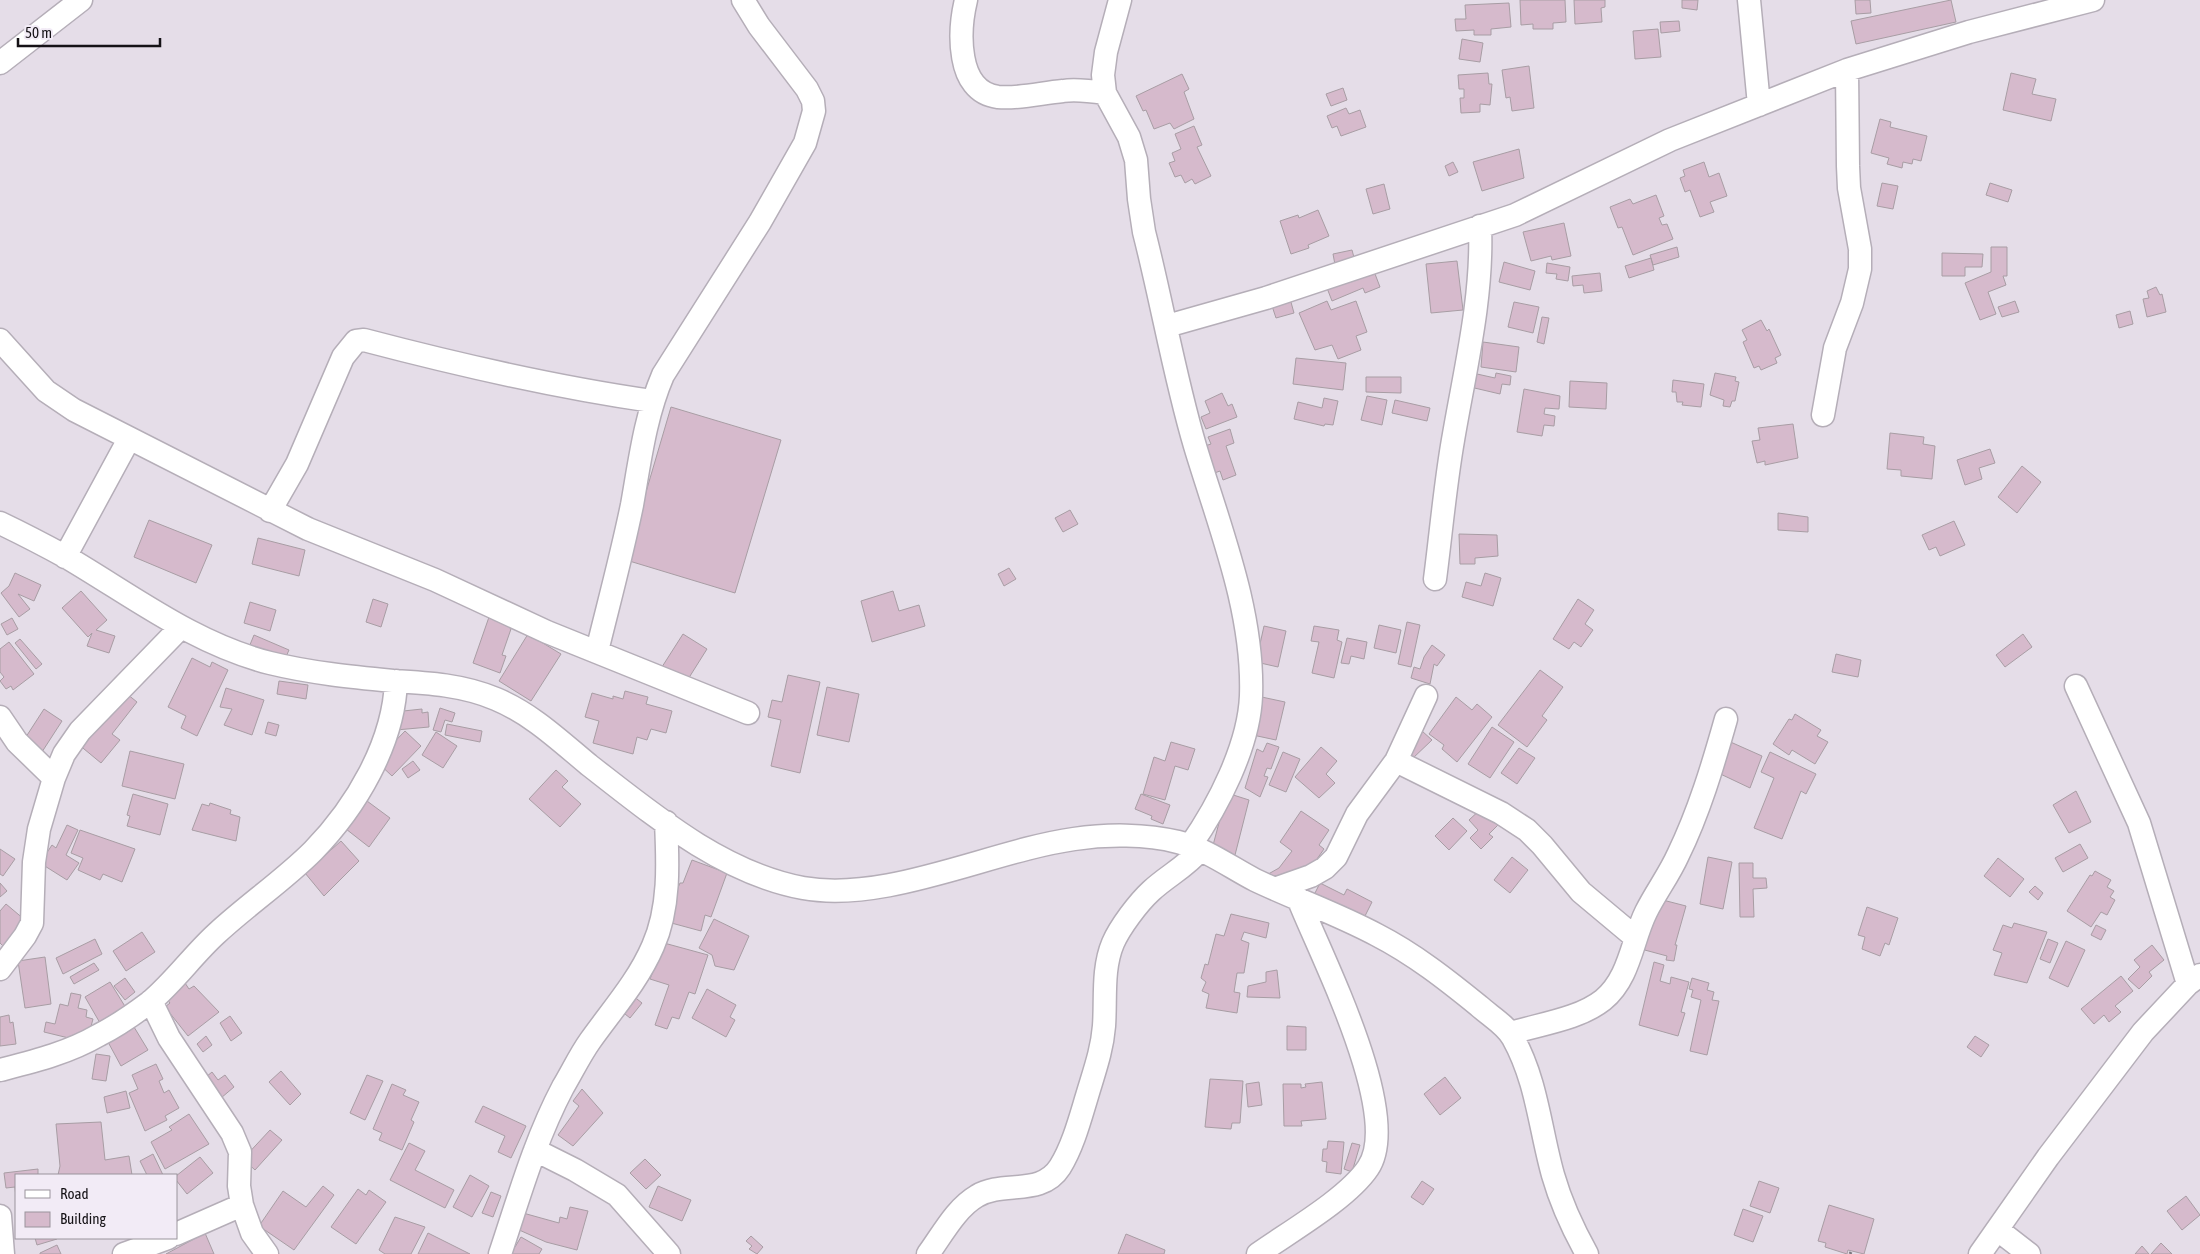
<svg xmlns="http://www.w3.org/2000/svg" width="2200" height="1254" viewBox="0 0 2200 1254" font-family="'Asap Condensed',sans-serif">
<style>
.building{fill:#d6bacc;stroke:#a89da4}
.lines{fill:none;stroke-linecap:round;stroke-linejoin:round}
.street-casing{stroke:#b5aeb8;stroke-width:25}
.path{stroke:#7d787f;stroke-width:3;stroke-dasharray:5 2.5;stroke-linecap:butt}
.street{stroke:#fff;stroke-width:22}
</style>
<rect width="100%" height="100%" fill="#e5dde8"/>
<!-- building -->
<path class="building" d="M1520 0H1565L1566 22 1553 23V29H1533V24L1521 25Z
M1574 0H1605V7L1601 8 1602 22 1575 24Z
M1682 0H1698L1697 10 1682 8Z
M1855 0H1870L1871 13 1856 14Z
M1951 0 1956 22 1856 44 1851 21Z
M1509 3 1511 27 1491 29V35H1474V30L1456 31 1455 19H1466L1465 5Z
M1679 21 1680 31 1661 33 1660 22Z
M1658 29 1661 57 1635 59 1633 31Z
M1462 39 1483 43 1480 62 1459 59Z
M1529 66 1534 108 1512 111 1510 97 1506 98 1502 70Z
M1488 73 1489 84H1492L1490 105 1480 104V112L1461 113 1460 98H1464V89H1459L1458 75Z
M2011 73 2036 79 2032 94 2056 99 2051 121 2003 110Z
M1182 74 1189 89 1184 92 1194 119 1174 129 1170 123 1154 129 1146 110 1143 111 1136 96Z
M1343 88 1347 100 1331 106 1326 94Z
M1346 108 1349 114 1360 110 1366 127 1341 136 1337 126 1332 128 1327 116Z
M1880 119 1891 122 1890 127 1927 136 1921 161 1913 159 1912 164 1903 162 1902 168 1887 164 1889 158 1871 153Z
M1194 126 1202 145 1197 147 1211 176 1195 184 1192 179 1185 183 1181 175 1175 177 1169 163 1175 161 1172 153 1181 149 1175 134Z
M1519 149 1524 178 1482 191 1473 162Z
M1453 162 1458 172 1449 176 1445 166Z
M1704 162 1709 177 1719 173 1727 196 1710 202 1714 212 1700 217 1690 190 1685 192 1680 178 1685 176 1683 170Z
M1882 183 1898 186 1893 209 1877 206Z
M1990 183 2012 190 2008 202 1986 195Z
M1384 184 1390 209 1373 214 1366 189Z
M1656 195 1664 216 1659 218 1662 225 1667 224 1673 239 1633 255 1622 227 1618 228 1610 207 1630 199 1633 204Z
M1318 210 1329 236 1308 245 1309 248 1291 254 1280 221 1298 215 1299 218Z
M1564 223 1571 256 1552 260 1551 256 1531 261 1523 232Z
M1677 247 1679 257 1653 265 1650 255Z
M1991 247H2007V276H2003L2006 285 1988 292 1996 314 1980 320 1965 283 1991 272Z
M1352 250 1356 265 1336 270 1333 254Z
M1942 253 1983 254 1982 267H1965V276H1942Z
M1651 258 1654 270 1629 278 1625 266Z
M1457 261 1463 310 1431 313 1426 264Z
M1504 262 1535 271 1530 290 1499 282Z
M1547 263 1570 267 1568 281 1556 279 1557 274 1546 273Z
M1372 266 1380 287 1365 293 1363 288 1332 301 1327 288Z
M1600 273 1602 291 1584 293 1583 285 1573 286 1572 276Z
M2156 287 2160 295 2162 294 2166 312 2147 317 2143 299 2149 298 2147 291Z
M1289 295 1294 313 1276 318 1270 300Z
M1327 301 1331 310 1356 301 1367 332 1356 336 1361 350 1338 359 1332 345 1315 350 1299 313Z
M2015 301 2019 312 2002 317 1998 307Z
M1514 302 1539 307 1533 333 1508 327Z
M2130 311 2133 324 2119 328 2116 315Z
M1542 317 1549 318 1544 344 1537 342Z
M1761 320 1767 331 1769 329 1781 355 1775 358 1777 363 1761 370 1759 366 1754 368 1743 342 1747 340 1742 330Z
M1483 342 1519 347 1516 372 1481 367Z
M1296 358 1346 363 1343 390 1293 384Z
M1468 372 1495 378 1496 373 1511 376 1510 385 1502 384 1500 394 1466 386Z
M1715 373 1736 377 1735 381 1739 382 1735 401H1732L1730 407 1723 406 1724 400 1710 395Z
M1366 377H1401V393L1366 392Z
M1673 380 1704 384 1701 407 1682 405 1683 402H1677L1676 392H1672Z
M1570 381 1607 383 1606 409 1569 407Z
M1524 389 1560 396 1559 409 1545 408 1544 414 1555 416 1554 426 1544 425 1542 436 1517 432Z
M1222 393 1228 406 1232 404 1237 417 1206 429 1201 417 1210 413 1205 401Z
M1367 396 1387 400 1382 425 1361 420Z
M1324 398 1338 401 1333 425 1325 424 1324 426 1294 419 1298 402 1322 408Z
M1395 400 1430 408 1427 421 1392 413Z
M671 407 781 440 735 593 626 560Z
M1793 424 1798 458 1765 465V461L1757 463 1752 441 1760 440 1758 428Z
M1230 429 1234 443 1226 446 1236 475 1223 480 1220 471 1209 475 1199 448 1211 444 1208 437Z
M1890 433 1924 437 1923 444 1935 446 1932 479 1901 476V470L1887 469Z
M1990 449 1995 463 1979 468 1982 479 1965 485 1957 460Z
M2022 466 2041 482 2017 513 1998 497Z
M1070 510 1078 524 1063 532 1055 518Z
M1778 513 1808 517V532L1778 530Z
M149 520 212 545 196 583 134 557Z
M1954 521 1965 545 1940 556 1936 547 1929 550 1922 535Z
M1459 534 1497 535 1498 556 1475 558V564H1460Z
M258 538 305 550 299 576 252 564Z
M1009 568 1016 579 1004 586 998 574Z
M15 573 41 585 34 601 18 594 30 609 19 617 1 593 9 586Z
M1485 573 1501 578 1493 606 1462 597 1466 582 1481 586Z
M81 591 107 620 96 630 115 636 109 653 87 646 92 633 88 637 62 608Z
M893 591 899 611 919 605 925 626 872 642 861 601Z
M373 599 388 604 381 627 366 622Z
M1578 599 1594 610 1585 624 1593 630 1581 647 1574 642 1569 649 1553 639Z
M250 602 276 610 270 631 244 623Z
M489 617 512 626 502 655 506 656 500 673 473 663Z
M12 618 18 629 7 635 1 624Z
M1407 622 1420 625 1411 667 1398 664Z
M1379 625 1401 630 1396 653 1374 648Z
M1264 626 1286 631 1278 667 1256 662Z
M1314 626 1339 630 1337 640 1342 642 1334 678 1312 673 1319 642 1311 641Z
M528 634 561 654 531 701 499 681Z
M683 634 707 649 685 684 660 670Z
M2023 634 2032 647 2005 667 1996 655Z
M254 635 289 650 281 668 247 652Z
M1347 638 1367 642 1364 659 1351 656 1349 664 1341 663Z
M20 639 42 664 36 669 15 643Z
M9 642 34 674 13 690 11 686 6 689 0 681 4 677 0 672V649Z
M1432 645 1445 655 1437 666 1434 664 1430 684 1411 678 1414 667 1420 669 1424 657Z
M1836 654 1861 660 1858 677 1832 672Z
M192 658 210 667 212 662 228 670 197 736 181 728 186 716 168 707Z
M1540 670 1563 687 1542 716 1547 720 1527 747 1498 725Z
M788 675 820 682 800 773 771 766 781 720 768 717 772 700 782 702Z
M279 681 308 685 306 699 277 694Z
M827 687 859 694 849 742 817 735Z
M226 688 264 700 252 735 224 725 232 709 220 707Z
M122 690 137 702 112 734 120 740 101 763 78 744Z
M625 691 648 697 646 704 672 711 666 733 651 729 647 740 637 737 633 754 593 743 599 721 585 717 592 693 613 699V696L623 699Z
M1257 696 1285 702 1276 740 1248 734Z
M1456 697 1472 710 1477 704 1492 717 1457 762 1442 749 1444 745 1429 734Z
M440 708 455 713 452 722 445 720 441 732 433 730Z
M44 709 62 721 40 755 22 743Z
M422 709V713L428 712 429 727 396 730 394 712Z
M1795 714 1821 730 1817 736 1828 742 1815 764 1792 750 1789 755 1773 744 1789 719 1792 720Z
M268 722 279 725 276 736 265 733Z
M447 724 482 731 480 742 445 735Z
M1492 727 1514 742 1490 778 1468 764Z
M405 731 421 746 392 776 376 761Z
M1422 731 1432 740 1412 759 1403 750Z
M436 732 457 746 443 768 422 755Z
M1726 740 1762 756 1750 788 1712 770Z
M1171 742 1195 749 1188 770 1175 766 1165 800 1143 794 1154 757 1165 761Z
M1267 743 1279 747 1271 769 1267 768 1264 776 1268 777 1260 797 1245 788 1257 749 1263 752Z
M1321 747 1337 761 1326 774 1335 783 1319 798 1295 777Z
M1519 748 1535 758 1517 784 1501 773Z
M130 751 184 764 175 799 122 786Z
M1283 752 1300 759 1286 792 1269 785Z
M1770 752 1816 774 1806 794 1801 791 1782 839 1754 828 1774 778 1761 772Z
M413 761 420 770 408 778 402 769Z
M556 770 568 781 562 787 581 804 560 827 529 799Z
M2076 791 2091 822 2069 833 2053 805Z
M1227 793 1249 800 1235 855 1212 849Z
M133 794 168 804 160 835 127 826 130 816 127 815Z
M1141 794 1170 805 1163 824 1151 819 1152 816 1135 809Z
M367 801 390 818 369 847 346 829Z
M210 803 231 810 230 814 240 817 236 841 192 830 202 804 209 806Z
M1482 808 1498 825 1489 834 1493 837 1481 849 1470 838 1478 830 1469 820Z
M1301 811 1329 830 1319 845 1324 849 1305 876 1291 883 1263 877 1279 868 1292 851 1280 842Z
M1453 818 1467 831 1449 850 1435 836Z
M67 825 78 830 66 855 79 863 67 880 40 863 52 845 56 848Z
M80 830 135 849 122 882 103 874 100 880 78 870 83 858 71 853Z
M341 841 359 861 324 896 305 873Z
M2080 844 2088 858 2063 872 2055 858Z
M0 849 15 859 3 876 0 874Z
M1512 857 1528 870 1510 893 1494 880Z
M1708 857 1732 862 1723 909 1700 904Z
M1998 858 2024 879 2010 897 1984 876Z
M692 860 727 873 711 917 705 915 701 931 664 921 680 883H683Z
M1739 863H1753V878H1766L1767 888 1753 889 1754 917H1740Z
M2095 871 2111 880 2107 887 2114 891 2110 897 2115 900 2107 915 2101 912 2091 927 2067 911 2090 875 2092 876Z
M0 883 7 891 0 897Z
M1320 883 1344 895 1347 889 1372 902 1361 924 1312 899Z
M2035 886 2043 893 2038 900 2029 892Z
M1655 898 1686 906 1675 945H1677L1674 961 1666 960 1667 956 1641 949Z
M6 904 25 920 3 946 0 943V911Z
M1867 907 1898 918 1889 945 1885 943 1880 956 1862 949 1865 937 1858 935Z
M1231 914 1269 923 1266 938 1244 932 1241 940 1249 943 1244 973H1237L1234 992 1240 993 1237 1013 1206 1008 1209 994 1202 991 1206 982 1201 978 1205 964 1208 965 1216 934 1224 936Z
M714 919 749 936 734 970 715 966 712 955 699 948Z
M2014 923 2047 932 2027 983 1994 975 2002 953 1993 950 2003 925 2012 928Z
M2096 925 2106 930 2101 940 2091 935Z
M142 932 155 952 126 971 113 951Z
M95 939 102 954 63 974 56 958Z
M2048 939 2058 943 2050 963 2040 959Z
M2066 941 2085 950 2068 987 2049 978Z
M664 943 708 955 695 994 689 992 679 1019 672 1017 667 1029 655 1025 669 985 650 979Z
M2152 945 2164 960 2149 972 2152 976 2139 989 2128 979 2140 967 2134 960Z
M45 957 51 1004 25 1008 18 961Z
M1654 962 1664 965 1660 981 1670 984 1671 977 1689 982 1681 1012 1685 1013 1678 1036 1639 1025Z
M94 963 99 970 74 984 70 977Z
M1277 970 1280 998 1247 997 1248 986 1266 982V972Z
M2121 976 2133 991 2115 1006 2121 1012 2109 1022 2104 1015 2094 1024 2081 1009Z
M125 978 135 992 125 1000 114 986Z
M1692 978 1709 983 1707 990 1714 992 1712 1000 1719 1001 1707 1055 1690 1051 1701 1000 1691 997 1693 990 1689 989Z
M110 982 126 1008 100 1023 85 997Z
M185 983 189 989 194 986 219 1012 188 1036 165 1007 170 1003 166 998Z
M707 989 736 1005 730 1017 735 1020 726 1037 692 1018Z
M71 993 81 995 78 1008 87 1010 86 1017 93 1019 89 1034 77 1040 44 1032 46 1022 55 1024 60 1004 68 1006Z
M632 995 642 1003 630 1018 620 1010Z
M9 1015 10 1023 13 1022 16 1044 0 1046V1017Z
M230 1016 242 1033 231 1041 220 1023Z
M1287 1026 1306 1027V1050H1287Z
M134 1027 148 1050 121 1066 108 1042Z
M206 1036 212 1045 203 1052 197 1044Z
M1975 1036 1989 1045 1981 1057 1967 1047Z
M96 1054 110 1056 106 1081 92 1079Z
M156 1064 163 1079 159 1081 164 1093 169 1090 179 1108 165 1116 167 1120 145 1131 129 1093 138 1089 132 1075Z
M281 1071 301 1094 290 1105 269 1082Z
M212 1072 218 1080 225 1075 234 1087 221 1098 206 1077Z
M367 1075 383 1081 365 1120 350 1113Z
M1445 1077 1461 1098 1440 1115 1424 1094Z
M1210 1079 1243 1081 1240 1123H1232L1231 1129 1205 1127Z
M1259 1082 1262 1105 1248 1107 1246 1084Z
M1322 1082 1326 1119 1301 1121 1302 1126H1284L1283 1084H1301V1088L1306 1087 1305 1084Z
M392 1084 406 1090 403 1095 419 1102 411 1120 414 1122 402 1150 379 1140 382 1133 373 1129Z
M582 1089 603 1113 573 1146 558 1135 579 1106 573 1101Z
M126 1091 130 1108 107 1113 104 1097Z
M483 1106 526 1126 511 1158 498 1152 505 1136 475 1122Z
M189 1114 209 1144 165 1169 151 1142 172 1130 169 1127Z
M101 1122 105 1160 129 1156 132 1175H58L60 1166 56 1124Z
M270 1130 282 1140 255 1170 243 1159Z
M1328 1141 1344 1142 1341 1174 1326 1172 1327 1162 1322 1161 1323 1149H1327Z
M409 1143 425 1151 415 1170 454 1190 445 1208 390 1180Z
M1352 1143 1360 1145 1352 1172 1344 1169Z
M153 1154 163 1175H147L140 1161Z
M200 1157 213 1173 187 1194 176 1180V1176Z
M645 1159 661 1175 646 1189 630 1173Z
M38 1169V1175H16V1198L15 1187 6 1188 4 1173Z
M470 1175 489 1186 472 1217 453 1207Z
M1422 1181 1434 1189 1423 1205 1411 1197Z
M1759 1181 1779 1188 1770 1213 1750 1206Z
M323 1186 334 1195 294 1250 259 1226 283 1191 306 1207Z
M658 1186 691 1200 682 1221 649 1207Z
M358 1189 366 1195 369 1190 386 1202 356 1244 331 1227Z
M491 1192 501 1196 493 1217 482 1213Z
M2186 1196 2200 1215 2182 1230 2167 1211Z
M1829 1205 1874 1219 1864 1254 1848 1250 1847 1254 1825 1247 1826 1243 1818 1241Z
M570 1207 588 1211 577 1250 546 1242 517 1229 523 1213 559 1223 560 1217 567 1219Z
M1743 1209 1763 1216 1753 1242 1734 1235Z
M395 1217 425 1227 411 1254H385L379 1250Z
M205 1233 214 1254H166Z
M428 1233 470 1254H418Z
M1126 1234 1165 1250 1164 1254H1118Z
M751 1236 763 1247 757 1254 749 1249 752 1246 746 1241Z
M521 1237 542 1249 539 1254H503L507 1244 515 1247Z
M35 1238H57V1239L37 1245Z
M2161 1243 2172 1254H2151Z
M57 1245 61 1254H40V1253Z
M2142 1246 2149 1254H2135Z"/>
<g class="lines">
<!-- street casing -->
<g class="street-casing">
<path id="street" d="M966 0C959 29 955 92 998 97 1020 99 1041 93 1063 91 1076 89 1091 91 1105 93
M1120 0 1106 52 1103 75 1105 93 1129 137 1136 160 1139 199 1144 232C1162 302 1174 375 1195 446 1219 526 1254 611 1251 696 1249 746 1218 806 1190 846
M1749 0 1759 105
M0 63 81 0
M1167 326 1266 298 1515 215 1670 140 1847 70 1969 32 2093 0
M0 340 46 391 74 410 308 529 435 580 547 632 748 713
M1823 415 1835 348 1852 303 1860 269V249L1849 188 1848 166 1847 70
M270 511 297 464 343 357 356 341 364 340C459 365 554 387 652 401
M0 523C23 534 46 546 68 558 134 597 195 644 270 663 311 673 352 677 393 681 429 683 463 685 496 699 532 714 560 741 589 765 652 814 722 873 803 888 887 903 990 851 1074 839 1107 834 1146 834 1178 842 1206 849 1230 867 1255 880 1295 899 1338 914 1377 935 1414 954 1447 980 1479 1006 1490 1016 1506 1025 1513 1038 1537 1081 1540 1129 1553 1175 1561 1203 1573 1229 1587 1254
M65 557 129 439
M1435 579C1441 533 1445 486 1453 440 1465 369 1483 298 1480 226
M597 651C609 602 622 554 632 505 640 460 645 417 663 375L760 222 805 143 814 111 813 101 807 89 759 26 743 0
M2076 686 2139 823 2188 984
M0 717 17 742 54 778
M1396 761 1501 813 1527 830 1542 845 1581 892 1636 938
M1277 888 1311 876 1325 868 1336 857 1357 814 1396 761 1426 696
M0 969 25 936 32 923 34 862 39 829 54 778 64 754 80 731 180 628
M151 1001 169 1038 232 1133 240 1152 239 1186 242 1205 252 1233 267 1254
M1511 1033C1540 1024 1579 1019 1603 1000 1630 978 1632 940 1646 912 1656 892 1669 875 1678 855 1699 812 1713 765 1726 719
M0 1070C35 1061 68 1053 99 1035 117 1026 134 1014 150 1002 174 982 193 955 216 934 247 905 283 881 313 851 356 807 394 743 396 681
M535 1150 575 1170 617 1195 669 1254
M0 1216 3 1254
M1998 1230 2029 1254
M176 1234 242 1205
M124 1254 168 1238
M500 1254C519 1197 535 1140 563 1087 572 1072 580 1055 590 1041 612 1010 638 981 653 946 670 908 668 863 666 822
M928 1254C942 1235 956 1208 977 1196 1003 1180 1041 1197 1060 1167 1073 1146 1080 1119 1087 1096 1094 1072 1102 1051 1104 1026 1106 999 1102 969 1113 943 1120 927 1138 903 1151 891 1167 876 1186 867 1200 850
M1258 1254C1289 1232 1347 1199 1368 1168 1404 1115 1319 952 1298 898
M1980 1254 2048 1157 2143 1032 2188 984 2200 975"/>
</g>
<!-- path -->
<path class="path" d="M1850 1254 1851 1252"/>
<!-- street -->
<use href="#street" class="street"/>
</g>
<!-- legend -->
<rect x="15" y="1174" width="162" height="65" fill="#f2ebf6" stroke="#9a949c"/>
<rect x="25" y="1190" width="25" height="8" fill="#ffffff" stroke="#9a949c"/>
<text x="60" y="1199" font-size="15" fill="#151216">Road</text>
<rect x="25" y="1212" width="25" height="15" fill="#d6bacc" stroke="#9a949c"/>
<text x="60" y="1224" font-size="15" fill="#151216">Building</text>
<!-- scale -->
<path d="M18 38v8h142v-8" fill="none" stroke="#151216" stroke-width="2.5"/>
<text x="25" y="38" font-size="15" fill="#151216" stroke="#f2ebf6" stroke-width="4" paint-order="stroke">50 m</text>
</svg>
